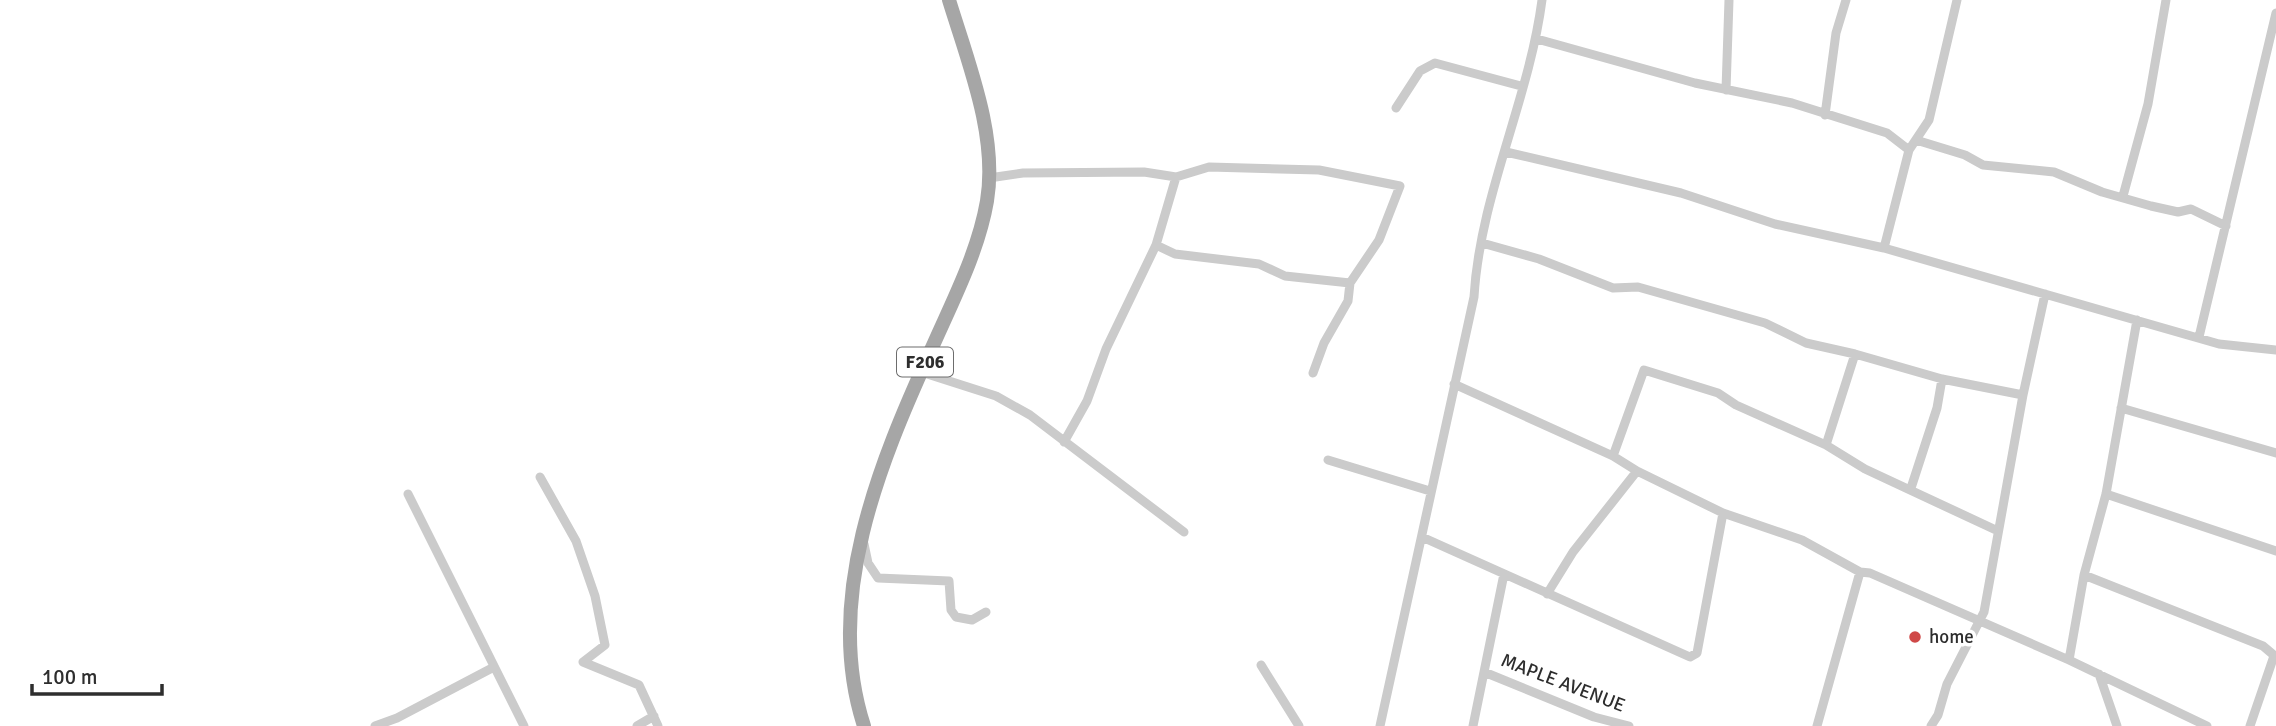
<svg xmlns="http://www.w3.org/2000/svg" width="2276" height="726" viewBox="0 0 2276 726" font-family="Signika,sans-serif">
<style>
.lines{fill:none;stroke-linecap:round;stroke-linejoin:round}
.minor{stroke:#cbcbcb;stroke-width:9}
.primary{stroke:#a6a6a6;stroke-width:14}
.poi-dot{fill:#cf4847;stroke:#fff;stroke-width:2.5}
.labels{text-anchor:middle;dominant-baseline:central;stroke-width:7;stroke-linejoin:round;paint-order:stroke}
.shield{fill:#fff;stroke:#6d6d6d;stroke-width:2}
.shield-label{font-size:18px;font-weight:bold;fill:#2e2e2e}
.poi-label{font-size:19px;fill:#2e2e2e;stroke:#fff;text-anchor:start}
.street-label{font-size:19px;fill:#2e2e2e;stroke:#fff}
</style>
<rect width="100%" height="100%" fill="#fff"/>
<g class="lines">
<!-- minor -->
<path class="minor" d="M1537 39 1695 83 1792 103 1887 133 1909 150
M1726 90 1729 0
M1396 108 1420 71 1435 63 1521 86
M1825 115 1836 33 1846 0
M1916 140 1965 155 1983 165 2054 172 2102 192 2151 206 2178 212 2191 209 2226 226
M1506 152 1681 193 1775 224 1884 248 2219 344 2276 350
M989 178 1023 173 1144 172 1176 177 1209 167 1319 170 1400 186 1379 240 1350 283 1348 301 1324 343 1313 373
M2123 196 2148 104 2166 0
M1482 243 1539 259 1613 288 1638 287 1765 323 1806 343 1855 354 1942 379 2023 395
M1156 245 1175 254 1259 264 1285 276 1350 283
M1884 248 1909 150 1929 120 1957 0
M2199 337 2276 13
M921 372 996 396 1030 415 1184 532
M1454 384 1613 456 1637 471 1723 513 1802 540 1860 572 1870 573 2069 660 2207 726
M2121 408 2276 453
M1064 442 1087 401 1106 349 1156 245 1176 177
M1826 445 1855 354
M1613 456 1644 370 1718 393 1736 405 1826 445 1865 469 1998 531
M1328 460 1430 491
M540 477 576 541 595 596 605 645 583 662
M1911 488 1937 408 1942 379
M408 494 524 726
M2106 494 2276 551
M1422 537 1690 657 1697 653 1723 513
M864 544 868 563 878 578 949 581 951 610 956 617 972 620 986 612
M2084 575 2263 646 2276 657
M1547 594 1573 552 1637 471
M2069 660 2084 575 2106 494 2137 320
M583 662 639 685 658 726
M1261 665 1299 726
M1484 672 1594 717 1629 726
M2099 674 2117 726
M375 726 397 718 494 667
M637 726 654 716
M1380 726 1474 297C1480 195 1529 100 1542 0
M1473 726 1504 574
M1817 726 1860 572
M1931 726 1938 715 1947 684 1984 612 2023 395 2045 294
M2250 726 2274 656"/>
<!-- primary -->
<path class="primary" d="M864 726C823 600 879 464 931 350 952 302 978 253 987 201 998 136 968 62 949 0"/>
</g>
<!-- markers -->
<circle class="poi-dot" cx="1915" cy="637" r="7"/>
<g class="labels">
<!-- shield labels -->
<rect class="shield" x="897" y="347.5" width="56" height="29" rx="5"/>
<g class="shield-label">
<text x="925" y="362">F206</text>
</g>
<!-- poi labels -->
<g class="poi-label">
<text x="1929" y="637">home</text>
</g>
<!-- street labels -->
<g class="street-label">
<text transform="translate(1563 683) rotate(21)">MAPLE AVENUE</text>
</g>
</g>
<!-- scale -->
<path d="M32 684v10h130v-10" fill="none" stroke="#2e2e2e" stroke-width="3.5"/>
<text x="42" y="684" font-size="21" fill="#2e2e2e" stroke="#ffffff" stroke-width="5" paint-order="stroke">100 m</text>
</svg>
